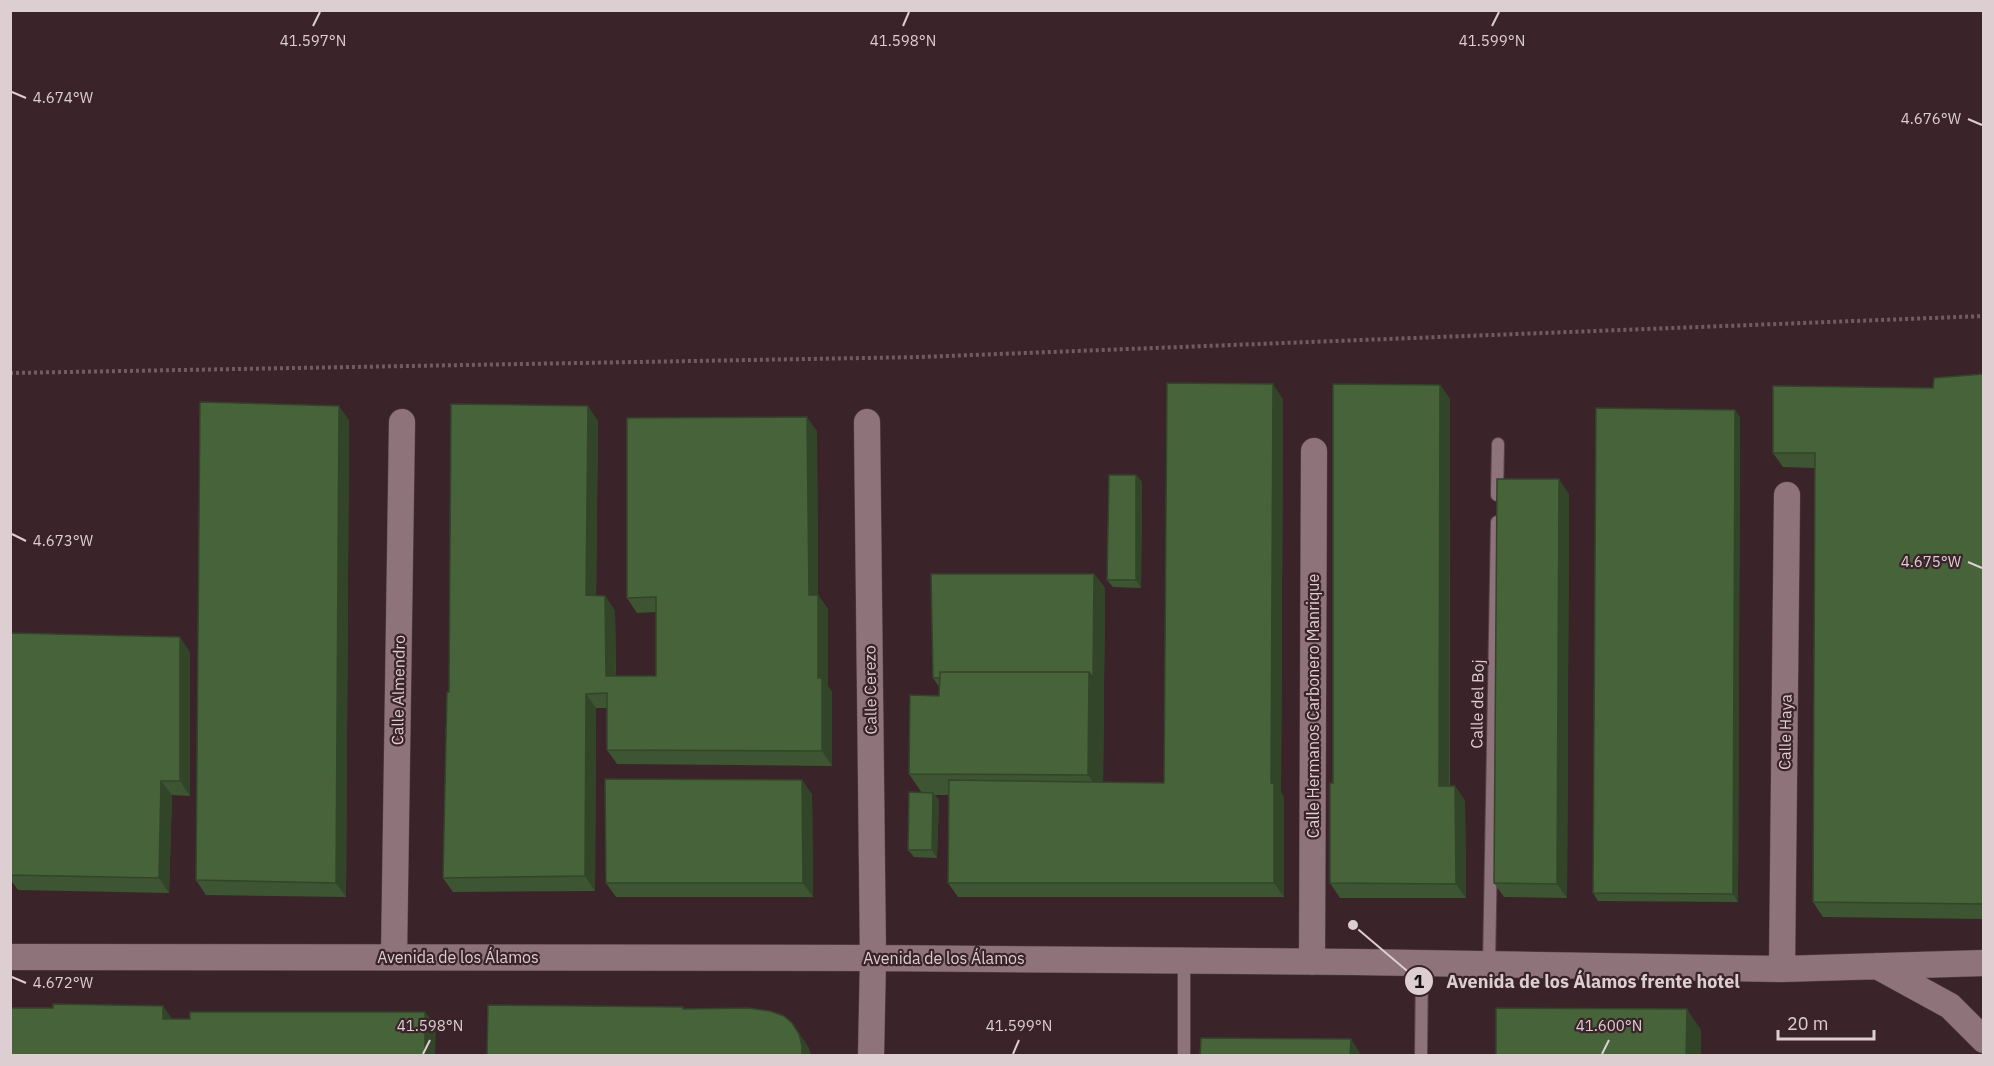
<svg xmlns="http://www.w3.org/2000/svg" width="1994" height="1066" viewBox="0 0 1994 1066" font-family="'IBM Plex Sans',sans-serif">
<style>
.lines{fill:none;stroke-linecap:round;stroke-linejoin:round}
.service-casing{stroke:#564348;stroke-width:14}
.minor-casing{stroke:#564348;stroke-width:27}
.path{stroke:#705c62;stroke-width:4;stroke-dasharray:3 3;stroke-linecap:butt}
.service{stroke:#8e737a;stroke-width:12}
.minor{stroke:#8e737a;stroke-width:26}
.wall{fill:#3d5532}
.shaded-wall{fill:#324529}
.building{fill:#47633a;stroke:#324529;stroke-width:1.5}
.ticks{fill:none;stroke:#ddced2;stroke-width:2}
.labels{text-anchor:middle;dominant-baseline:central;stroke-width:4.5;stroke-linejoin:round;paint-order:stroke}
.street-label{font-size:16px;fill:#ddced2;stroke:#3a242a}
.ticks-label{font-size:15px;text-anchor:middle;fill:#ddced2;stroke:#3a242a;stroke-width:4.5;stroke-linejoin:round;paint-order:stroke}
.leader{fill:none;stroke:#ddced2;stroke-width:2}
.callout-dot{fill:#ddced2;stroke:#3a242a;stroke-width:2}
.mark-label{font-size:18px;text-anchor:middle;font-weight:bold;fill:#111}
.callout-label{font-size:18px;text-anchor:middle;font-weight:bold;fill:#ddced2;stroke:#3a242a;stroke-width:4.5;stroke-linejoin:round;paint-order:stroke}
</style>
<rect width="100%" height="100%" fill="#3a242a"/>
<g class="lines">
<!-- service casing -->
<g class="service-casing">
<path id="service" d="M1497 495 1498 444
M1489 965 1497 522
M1184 1056V961
M1421 1056 1422 963"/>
</g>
<!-- minor casing -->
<g class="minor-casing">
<path id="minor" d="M867 422 873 958 871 1056
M10 957 873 958 1355 962 1782 969 1984 963
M394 957 402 422
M1312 962 1314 451
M1877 966 1950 1006 1984 1040
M1782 969 1787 495"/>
</g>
<!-- path -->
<path class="path" d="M10 373 921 357 1984 316"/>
<!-- service -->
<use href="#service" class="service"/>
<!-- minor -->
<use href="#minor" class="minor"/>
</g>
<!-- wall -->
<path class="wall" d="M1983 374V919L1823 917 1813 902 1815 468 1783 467 1773 453Z
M1440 385 1450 399V786H1455L1465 801 1466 898H1340L1330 883Z
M1283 399 1281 792 1284 798V897H958L948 883 949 795H935L939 800 937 858 914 857 908 850 922 793 909 774 939 696 940 688 933 678 1094 574 1105 588 1103 782 1164 783Z
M1740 417 1738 902 1598 901 1593 893Z
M349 420 346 897 206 895 196 880Z
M598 421 596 596H605L615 611 616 676H656V612L637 613 627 598 817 431 818 595 828 609V686L832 692V766L617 764 607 750V708H596L595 891 453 892 443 878 449 692Z
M1136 475 1142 482 1141 588 1113 587 1107 580Z
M1569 494 1567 898 1504 897 1494 883Z
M10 633 190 652V796L172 795 169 893 18 890 10 879Z
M802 780 812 795 813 897H616L606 883Z"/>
<!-- shaded-wall -->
<path class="shaded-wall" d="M1273 384 1283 399 1281 792 1284 798V897L1274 883 1271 783Z
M1440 385 1450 399 1449 800 1439 786Z
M339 406 349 420 346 897 336 883Z
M588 406 598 421 596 610 586 595Z
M1735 410 1740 417 1738 902 1733 894Z
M807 417 817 431 818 595 828 609V686L832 692V766L822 751 818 678 809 595Z
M1136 475 1142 482 1141 588 1136 580Z
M1559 479 1569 494 1567 898 1557 884Z
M1094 574 1105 588 1103 796 1088 775 1089 672Z
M605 596 615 611 616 691 606 676Z
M180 637 190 652V796L180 781Z
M586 694 596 708 595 891 585 876Z
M802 780 812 795 813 897 803 883Z
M161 781 172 795 169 893 159 878Z
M1455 786 1465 801 1466 898 1456 884Z
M933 793 939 800 937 858 932 850Z
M163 1006 173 1020 163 1019Z
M1687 1009 1701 1030V1056H1686Z
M425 1012 436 1026 435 1056H425Z
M792 1023 809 1048 811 1056H802Z
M1351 1039 1362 1056H1350Z"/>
<!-- building -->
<path class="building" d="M1983 374V904L1813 902 1815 453H1773V386L1933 388 1934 378Z
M1167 383 1273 384 1271 783H1274V883H948L949 780 1164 783Z
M1333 384 1440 385 1439 786H1455L1456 884 1330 883V783H1333Z
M200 402 339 406 336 883 196 880Z
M451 404 588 406 586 595 605 596 606 676H656V597L627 598V418L807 417 809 595H818V678H822V751L607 750V693L586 694 585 876 443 878 447 692H449Z
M1596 408 1735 410 1733 894 1593 893Z
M1109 475H1136V580H1107Z
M1497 479H1559L1557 884 1494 883Z
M931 574H1094L1093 678 1089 672H940V678H933Z
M10 633 180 637V781H161L159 878 10 875Z
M940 672H1089L1088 775 909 774 910 695 939 696Z
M605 779 802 780 803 883H606Z
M909 792 933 793 932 850H908Z
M53 1004 163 1006V1019H190V1012H425V1056H10V1008H53Z
M488 1005 683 1007V1009L748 1008 770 1011 784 1016 792 1023 799 1034 802 1046V1056H487Z
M1496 1008 1687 1009 1686 1056H1496Z
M1201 1038 1351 1039 1350 1056H1200Z"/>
<!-- ticks -->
<path class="ticks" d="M313 26 320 12M903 26 909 12M1492 26 1499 12M12 92 26 98M1968 119 1982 125M12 534 26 541M1968 562 1982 568M12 977 26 983M423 1054 430 1040M1013 1054 1019 1040M1602 1054 1609 1040"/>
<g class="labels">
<!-- street labels -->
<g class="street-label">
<text transform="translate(398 690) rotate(-89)">Calle Almendro</text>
<text transform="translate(870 690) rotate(-91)">Calle Cerezo</text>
<text transform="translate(1477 704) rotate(-89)">Calle del Boj</text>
<text transform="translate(1313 706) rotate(-90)">Calle Hermanos Carbonero Manrique</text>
<text transform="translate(1785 732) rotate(-89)">Calle Haya</text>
<text x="458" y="957">Avenida de los Álamos</text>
<text x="944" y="958">Avenida de los Álamos</text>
</g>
</g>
<g class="ticks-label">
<text x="313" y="46">41.597°N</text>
<text x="903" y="46">41.598°N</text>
<text x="1492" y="46">41.599°N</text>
<text x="63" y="103">4.674°W</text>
<text x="1931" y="124">4.676°W</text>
<text x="63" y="546">4.673°W</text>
<text x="1931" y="567">4.675°W</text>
<text x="63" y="988">4.672°W</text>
<text x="430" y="1031">41.598°N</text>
<text x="1019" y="1031">41.599°N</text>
<text x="1609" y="1031">41.600°N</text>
</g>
<!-- callouts -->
<path class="leader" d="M1353 925L1419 981"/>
<g class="callout-dot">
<circle cx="1353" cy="925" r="6"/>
<circle cx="1419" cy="981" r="15"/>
</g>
<g class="mark-label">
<text x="1419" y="988">1</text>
</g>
<g class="callout-label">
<text x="1593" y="988">Avenida de los Álamos frente hotel</text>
</g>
<!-- border -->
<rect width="1994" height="1066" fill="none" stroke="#ddced2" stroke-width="24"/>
<!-- scale -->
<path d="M1778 1030v9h96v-9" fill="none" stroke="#ddced2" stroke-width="3"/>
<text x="1787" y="1030" font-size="18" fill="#ddced2" stroke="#3a242a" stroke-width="4.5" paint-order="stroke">20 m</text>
</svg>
